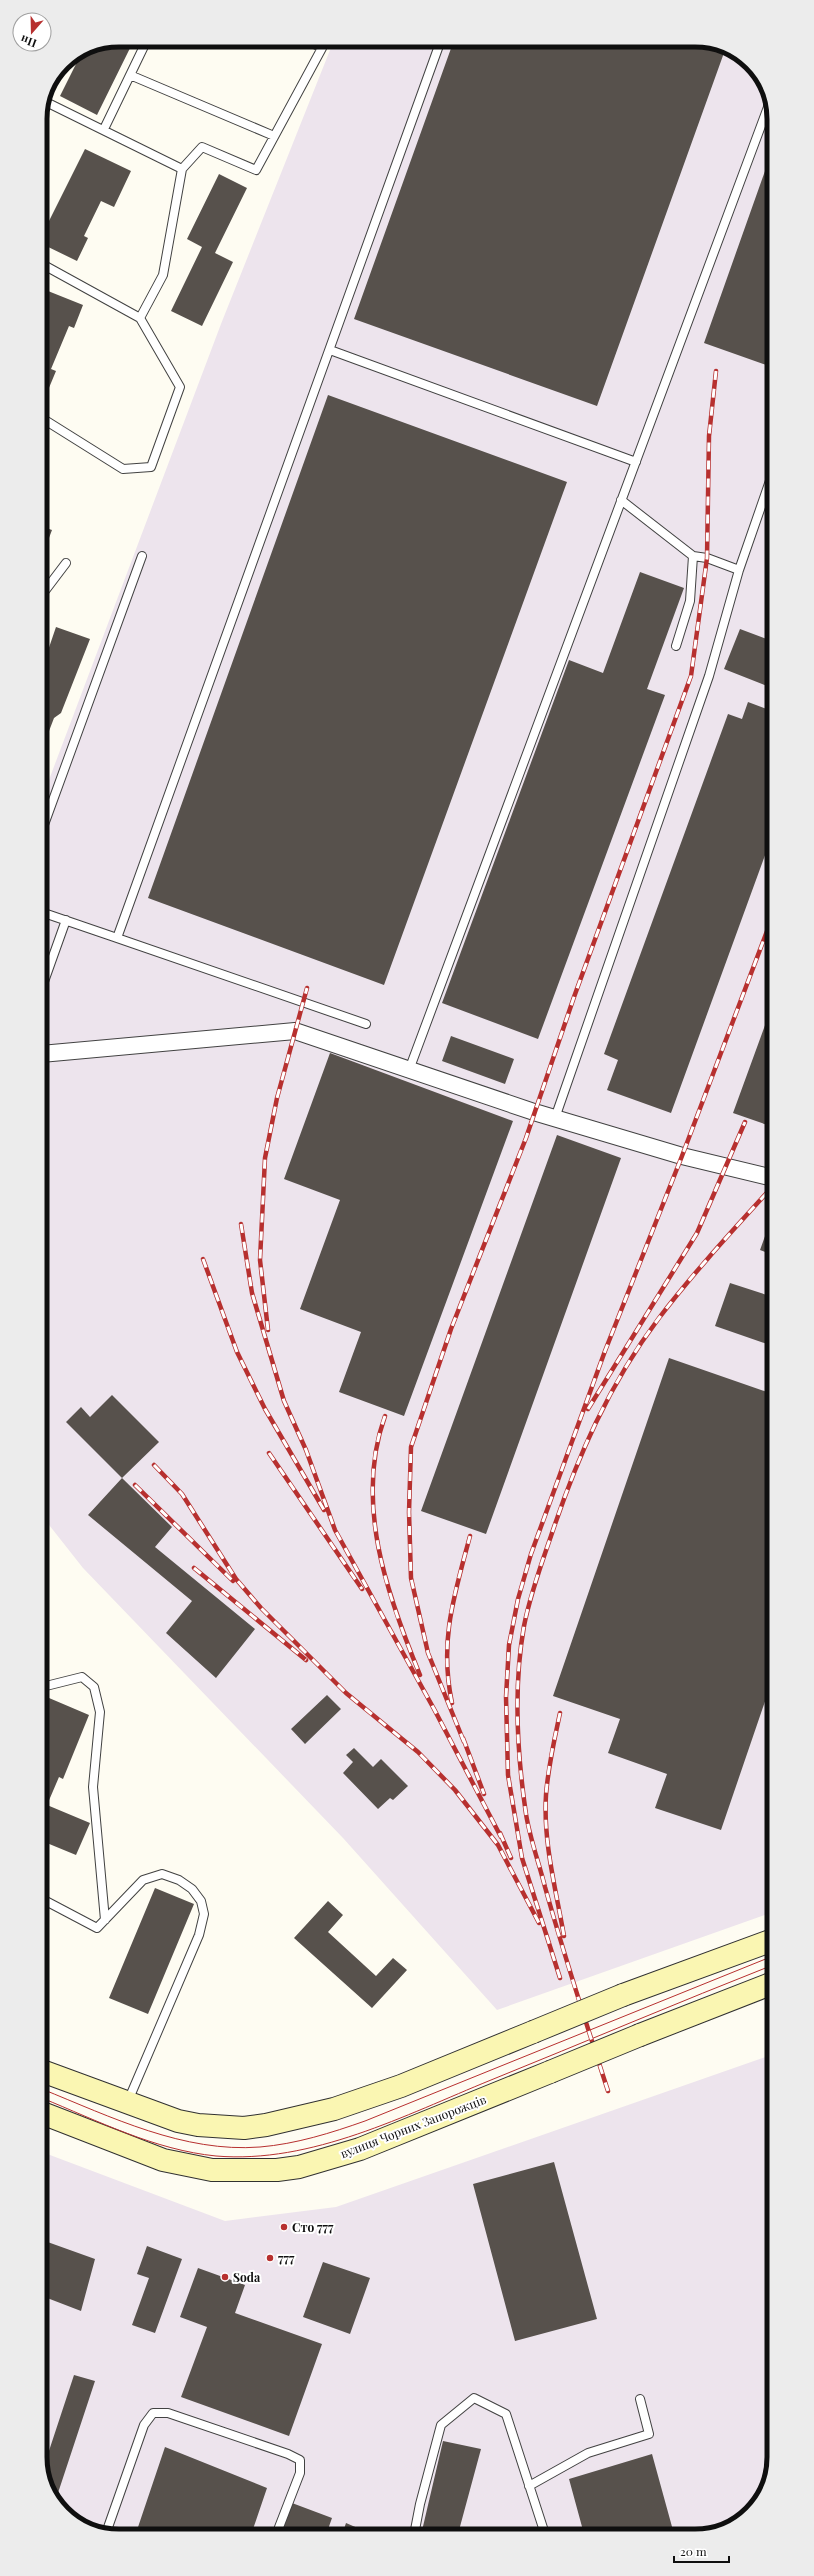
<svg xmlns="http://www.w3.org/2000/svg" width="814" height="2576" viewBox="0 0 814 2576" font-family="'Playfair Display',serif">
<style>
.industrial{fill:#ede4ed}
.building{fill:#57514c}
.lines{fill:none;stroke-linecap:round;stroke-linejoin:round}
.lane-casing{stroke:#424242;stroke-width:10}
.street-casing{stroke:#424242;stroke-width:18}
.secondary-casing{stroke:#313131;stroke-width:24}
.lane{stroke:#fff;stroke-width:8}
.street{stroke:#fff;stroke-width:16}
.secondary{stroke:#faf6b2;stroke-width:22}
.tram{stroke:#b7302f;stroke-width:1}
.rail-casing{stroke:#b7302f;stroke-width:4.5}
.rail{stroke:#fff;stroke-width:3;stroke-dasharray:9;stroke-linecap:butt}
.secondary-bridge-casing{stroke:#313131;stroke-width:24;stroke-linecap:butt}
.secondary-bridge{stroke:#faf6b2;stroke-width:22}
.poi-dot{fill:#b7302f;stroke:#fff;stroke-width:1.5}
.labels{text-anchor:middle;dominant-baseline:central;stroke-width:4;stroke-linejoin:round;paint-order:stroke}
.street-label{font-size:12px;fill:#0f0f0f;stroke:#fff}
.poi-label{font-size:12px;font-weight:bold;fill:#0f0f0f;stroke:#fff;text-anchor:start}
.rim{fill:none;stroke:#0f0f0f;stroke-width:5}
</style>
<rect width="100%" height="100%" fill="#fefcf2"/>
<!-- industrial -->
<path class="industrial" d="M334 40H700L747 59 771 99 773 1912 497 2010 343 1838 83 1568 42 1516 41 801 221 324Z
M774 2054V2457L758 2505 715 2533 114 2536 67 2517 43 2477 42 2152 225 2221 336 2207Z"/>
<!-- building -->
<path class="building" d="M119 40H134L97 115 60 96 83 50 89 46Z
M454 40H700L725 50 597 406 354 319Z
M85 149 131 171 114 207 101 201 84 236 88 238 77 261 40 243V239Z
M771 154 772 367 704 343Z
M219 174 247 188 215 253 233 262 202 326 171 311 202 247 187 239Z
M43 289 83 305 74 328 69 326 51 369 56 371 46 395 40 393V296Z
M328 395 567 482 384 985 148 898Z
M40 526 52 530 41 559H40Z
M640 572 684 588 647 689 665 695 538 1039 442 1003 569 660 603 673Z
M56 627 90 639 61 713 54 718 41 752V671Z
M740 629 772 641V688L724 669Z
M748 702 772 711V836L671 1113 607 1090 618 1060 604 1054 728 714 742 719Z
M772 1006 773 1127 733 1113Z
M451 1036 514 1059 505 1084 442 1061Z
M330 1053 513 1121 404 1416 339 1392 361 1332 300 1309 340 1200 284 1179Z
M557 1135 621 1158 486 1534 421 1511Z
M769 1225 773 1226V1255L760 1250Z
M730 1283 773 1297V1346L715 1326Z
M669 1358 773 1394V1678L721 1830 655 1808 667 1774 608 1753 620 1719 553 1696Z
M112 1395 159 1442 122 1478 66 1422 81 1407 90 1417Z
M122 1478 172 1527 155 1547 255 1629 216 1678 166 1633 192 1601 88 1515Z
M42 1695 89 1715 63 1779 59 1777 47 1805 90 1823 76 1855 42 1841Z
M327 1695 341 1709 305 1744 291 1729Z
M354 1748 373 1767 381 1759 408 1786 393 1800 390 1798 378 1809 343 1773 353 1762 346 1755Z
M155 1888 194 1904 148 2014 109 1998Z
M328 1901 343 1915 328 1932 376 1976 393 1958 407 1970 372 2008 294 1938Z
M554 2162 597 2319 515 2341 473 2184Z
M42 2240 95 2259 81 2311 42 2296Z
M147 2246 182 2259 155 2333 132 2325 149 2278 137 2274Z
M323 2262 370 2278 350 2334 303 2317Z
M198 2268 245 2285 235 2313 322 2344 289 2436 181 2397 207 2327 180 2317Z
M74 2375 95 2381 56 2499 43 2477V2469Z
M443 2441 481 2449 458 2534 421 2535Z
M165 2447 267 2488 251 2535 135 2536Z
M652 2454 674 2534H584L569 2479Z
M292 2503 332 2518 326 2535H281Z
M346 2523 374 2535H342Z"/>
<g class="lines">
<!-- lane casing -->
<g class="lane-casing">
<path id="lane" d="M130 75 274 136
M44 101 182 169 163 275 140 318
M104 129 147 40
M182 169 202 147 256 170 322 48 307 40
M40 263 140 318 180 387 151 467 123 469 40 417
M330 350 636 462
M739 570 772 475
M41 596 66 563
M676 646 690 601 693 556
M41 833 142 556
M41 912 117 938
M41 990 66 920
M366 1024 117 938 441 40
M409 1070 771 99
M555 1118 709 676 739 570 707 558 693 556 621 500
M42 1687 82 1677 94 1687 100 1712 93 1787 105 1920
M42 1899 97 1928 143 1880 162 1874 179 1880 192 1889 201 1901 204 1914 199 1935 128 2101
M529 2486 588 2453 649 2434 640 2399
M106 2533 144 2425 153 2413H168L288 2454 300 2460V2473L276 2535
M414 2535 420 2504 441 2425 474 2398 506 2414 545 2534"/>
</g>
<!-- street casing -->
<g class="street-casing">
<path id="street" d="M41 1054 295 1031 534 1112 682 1156 773 1178"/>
</g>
<!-- secondary casing -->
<g class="secondary-casing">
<path id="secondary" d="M623 1995 773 1940
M640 2035 773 1983
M42 2071 178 2121 198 2125 244 2128 266 2125 334 2109 401 2086 533 2032
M42 2113 163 2160 212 2170H277L299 2167 360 2149 550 2072"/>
</g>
<!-- lane -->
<use href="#lane" class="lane"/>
<!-- street -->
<use href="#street" class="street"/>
<!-- secondary -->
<use href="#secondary" class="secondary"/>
<!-- tram -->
<path class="tram" d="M42 2089C111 2117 184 2153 260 2147 296 2144 331 2133 365 2121L773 1956
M42 2098C98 2121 155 2150 216 2156 312 2164 405 2115 491 2080 585 2042 679 2002 773 1965"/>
<!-- rail casing -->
<g class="rail-casing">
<path id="rail" d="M241 1224 252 1293 284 1401 306 1450 335 1530 434 1709 501 1837
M203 1259 237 1352 265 1409 324 1510
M268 1330 260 1260 265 1158 277 1098 307 988
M588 1409 697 1233 745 1122
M385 1416C354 1502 387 1595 420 1675
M269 1453 362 1589
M154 1465 182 1494 236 1579 261 1608 346 1693 418 1752 455 1790 498 1845 539 1923
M135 1485 233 1581
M194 1568 306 1660
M452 1703C439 1641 454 1596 470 1536
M560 1713C554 1741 548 1767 546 1795 543 1842 556 1890 564 1936
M463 1738 484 1794
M464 1742 428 1653 411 1578 409 1512 411 1447 451 1329 526 1138 574 997 691 676 707 558 709 436 716 371
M500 1833 511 1858
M560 1978 522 1858 508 1775 506 1697 509 1645 518 1599 531 1554 605 1351 682 1156 772 918
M608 2091C586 2023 564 1955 545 1887 539 1863 530 1839 526 1814 517 1753 513 1688 524 1626 530 1595 541 1565 551 1536 577 1458 609 1384 659 1318 694 1272 734 1229 773 1186"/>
</g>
<!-- rail -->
<use href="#rail" class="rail"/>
<!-- secondary-bridge casing -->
<g class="secondary-bridge-casing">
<path id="secondary-bridge" d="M533 2032 623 1995
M550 2072 640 2035"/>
</g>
<!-- secondary-bridge -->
<use href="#secondary-bridge" class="secondary-bridge"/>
</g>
<!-- markers -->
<g class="poi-dot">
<circle cx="284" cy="2227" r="4"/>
<circle cx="270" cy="2258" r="4"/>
<circle cx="225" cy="2277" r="4"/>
</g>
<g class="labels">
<!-- street labels -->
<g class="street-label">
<text transform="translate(413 2126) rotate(-21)">вулиця Чорних Запорожців</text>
</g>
<!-- poi labels -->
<g class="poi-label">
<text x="292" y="2227">Сто 777</text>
<text x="278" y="2258">777</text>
<text x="233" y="2277">Soda</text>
</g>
</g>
<!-- crop -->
<path d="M0 0H814V2576H0ZM119 47H695A72 72 0 0 1 767 119V2457A72 72 0 0 1 695 2529H119A72 72 0 0 1 47 2457V119A72 72 0 0 1 119 47Z" fill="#ececec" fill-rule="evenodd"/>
<path class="rim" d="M119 47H695A72 72 0 0 1 767 119V2457A72 72 0 0 1 695 2529H119A72 72 0 0 1 47 2457V119A72 72 0 0 1 119 47Z"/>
<!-- north arrow -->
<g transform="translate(32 32) rotate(200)"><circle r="19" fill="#ffffff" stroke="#9f9f9f"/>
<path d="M0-3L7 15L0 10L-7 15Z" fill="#b7302f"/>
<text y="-6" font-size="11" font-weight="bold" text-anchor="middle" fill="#0f0f0f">Пн</text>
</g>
<!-- scale -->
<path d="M674 2556v6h55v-6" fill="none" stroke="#0f0f0f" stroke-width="2"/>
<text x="680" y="2556" font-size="12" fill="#0f0f0f" stroke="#ffffff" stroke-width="3" paint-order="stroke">20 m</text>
</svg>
